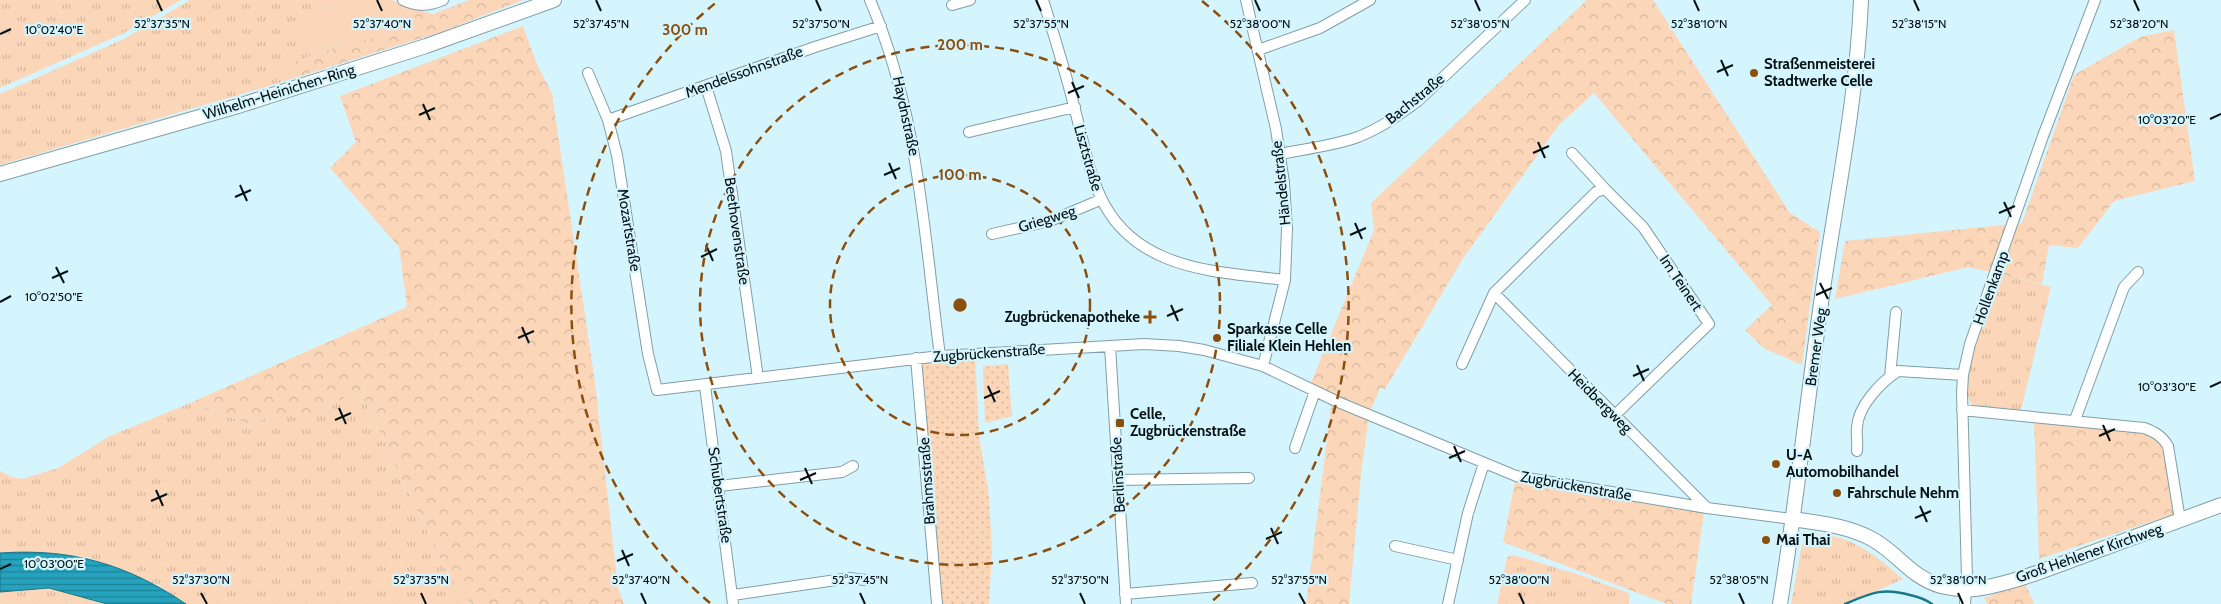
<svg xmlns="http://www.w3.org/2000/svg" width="2221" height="604" viewBox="0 0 2221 604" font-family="Cabin,sans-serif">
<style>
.grass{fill:url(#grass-tufts)}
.forest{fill:url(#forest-crowns)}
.park{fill:url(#park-dots)}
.pitch{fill:#fbd6b8}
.water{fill:url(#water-rules);stroke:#1b768a}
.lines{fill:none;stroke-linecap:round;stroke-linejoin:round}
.stream{stroke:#1b768a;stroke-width:2.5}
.minor-casing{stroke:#809ea6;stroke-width:12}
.major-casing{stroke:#809ea6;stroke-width:16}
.minor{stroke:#fff;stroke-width:10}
.major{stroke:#fff;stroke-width:14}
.ticks{fill:none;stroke:#051013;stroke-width:2}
.ring{fill:none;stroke:#8b4f0d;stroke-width:2.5;stroke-dasharray:9 6}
.poi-dot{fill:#8b4f0d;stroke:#d5f5fe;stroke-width:2}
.labels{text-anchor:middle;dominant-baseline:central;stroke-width:4.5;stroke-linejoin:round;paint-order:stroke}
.poi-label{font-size:15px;font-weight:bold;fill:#051013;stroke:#d5f5fe;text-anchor:start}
.street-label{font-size:15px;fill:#051013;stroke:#d5f5fe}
.ticks-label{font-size:12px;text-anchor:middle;fill:#051013;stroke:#d5f5fe;stroke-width:4.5;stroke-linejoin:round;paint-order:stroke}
.centre{fill:#8b4f0d;stroke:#d5f5fe;stroke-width:2.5}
.ring-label{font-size:15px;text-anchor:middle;font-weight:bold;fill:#8b4f0d;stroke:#d5f5fe;stroke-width:4.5;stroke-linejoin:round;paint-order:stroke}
</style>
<defs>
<pattern id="grass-tufts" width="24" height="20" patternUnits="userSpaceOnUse" patternTransform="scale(1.25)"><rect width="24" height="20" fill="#fbd6b8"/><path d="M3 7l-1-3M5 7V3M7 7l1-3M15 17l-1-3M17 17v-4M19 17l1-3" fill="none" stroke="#d6b79d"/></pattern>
<pattern id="forest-crowns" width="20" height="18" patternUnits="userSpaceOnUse" patternTransform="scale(1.25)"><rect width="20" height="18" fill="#fbd6b8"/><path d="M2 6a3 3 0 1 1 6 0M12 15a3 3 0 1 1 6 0" fill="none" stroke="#d6b79d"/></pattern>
<pattern id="park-dots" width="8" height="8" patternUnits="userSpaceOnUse" patternTransform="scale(1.25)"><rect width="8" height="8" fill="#fbd6b8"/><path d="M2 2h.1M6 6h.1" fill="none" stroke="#d6b79d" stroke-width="1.8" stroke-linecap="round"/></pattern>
<pattern id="water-rules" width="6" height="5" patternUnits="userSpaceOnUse" patternTransform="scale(1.25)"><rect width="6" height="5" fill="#25a2bd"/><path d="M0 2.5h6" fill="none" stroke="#1e8398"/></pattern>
</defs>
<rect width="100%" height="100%" fill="#d5f5fe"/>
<!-- grass -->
<path class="grass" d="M0 0H181L122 34 0 88Z
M190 0H333L334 4 296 22 309 51 342 41 344 45 288 64 282 82 0 165V94L124 39Z
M2002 274 2051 287 2021 410 1973 405C1952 386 1993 298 2002 274Z
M345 397 365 401 448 575 471 604H186L158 585 87 557 0 553V471L12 477 22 479 58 468 110 436 190 403 249 424 275 415H319Z
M1810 535C1847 531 1877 556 1903 579L1847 604H1791L1802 544Z
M1514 555 1580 575 1629 593V604H1497L1507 557Z
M49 588 107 604H0V592Z"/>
<!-- forest -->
<path class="forest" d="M469 0H523L441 32 282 82 288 64 344 45 409 7 433 14Z
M1587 0H1653L1790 213 1820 232 1802 365 1765 349 1745 330 1772 305 1594 93 1559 125 1462 260 1385 389 1380 388 1369 415 1361 474 1349 604H1306L1332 400 1308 390 1374 230 1371 203Z
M523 26 537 64 552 94 595 382 618 588 624 604H471L448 575 365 401 345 397 319 415H275L249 424 190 403 407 307 399 247 330 168 356 142 340 96Z
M2174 30 2195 181 2114 201 2078 248 2049 245 2042 284 1969 267 1835 299 1845 241 2022 223 2074 75 2140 37Z
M2034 421 2144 433 2158 440 2167 456 2174 514 2039 559Z
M1516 476 1704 513 1691 604H1667L1503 542Z
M2025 583 2034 604H1987L1984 598Z"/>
<!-- park -->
<path class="park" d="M975 355 979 435 989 496 992 551 989 604H937L916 358Z
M1008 364 1012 416 985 423 983 366Z"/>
<!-- pitch -->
<path class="pitch" d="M333 0H392L409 7 418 21 406 30 344 45 341 41 309 51 299 39 296 22 334 4Z"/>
<!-- water -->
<path class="water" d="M0 553C71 548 127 564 186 604H107L49 588 0 592Z"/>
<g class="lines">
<!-- stream -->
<path class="stream" d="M1845 604C1871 593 1883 587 1910 595 1919 597 1925 599 1932 604"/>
<!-- minor casing -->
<g class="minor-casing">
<path id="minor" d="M403 0C418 7 428 6 443 0
M870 0C919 115 924 234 940 356
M1043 0C1054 35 1065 70 1074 106 1091 170 1095 229 1166 258 1202 273 1246 275 1285 280
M1246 0 1276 129 1284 183 1287 228 1285 280 1263 366
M952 5 970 0
M1258 50 1320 28 1370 0
M588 73 608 120 617 155 648 354 657 390 940 356 1144 344 1179 346 1204 350 1263 366 1338 402 1516 476 1707 508 1792 519
M706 86 726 151 758 378
M608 120 815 47 881 26
M969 132 1075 107
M1572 153 1605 189
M1280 154C1305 149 1331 146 1355 138 1378 130 1399 115 1418 101L1525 0
M992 234 1050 221 1100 200
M1494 293 1707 508
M1110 346 1126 604
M916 358 937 604
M1462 364 1494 293 1596 192 1605 189 1643 227 1709 324 1615 415
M1890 377 1896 312
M705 386 733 604
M1962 410 2144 428C2155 432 2162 436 2168 446L2180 520
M2075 420 2124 287 2138 272
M1295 448 1315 391
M1857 451C1858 443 1856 435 1857 427 1858 406 1881 382 1898 371L1963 375
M1118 480 1249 478
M719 486 842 472 853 466
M1395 546 1458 560
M1125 594 1252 583
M733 595 850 578 865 580
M1448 604 1468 513 1484 463
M1965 604 1967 578 1962 393 1963 375 1970 344 2043 136 2095 0"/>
</g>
<!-- major casing -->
<g class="major-casing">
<path id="major" d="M0 174 238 106 426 46 554 0
M1792 519C1820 523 1848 526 1872 539 1898 553 1910 577 1941 586 1954 589 1968 591 1982 588 2016 582 2050 568 2083 556 2129 539 2175 522 2221 505
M1780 604C1797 499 1808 394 1823 289 1837 193 1857 97 1861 0"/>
</g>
<!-- minor -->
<use href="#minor" class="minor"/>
<!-- major -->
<use href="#major" class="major"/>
</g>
<!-- ticks -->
<path class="ticks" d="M157 0 162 11M377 0 382 11M596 0 601 11M816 0 821 11M1036 0 1041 11M1255 0 1260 11M1475 0 1480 11M1694 0 1699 11M1914 0 1919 11M2134 0 2139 11M0 34 11 29M1721 60 1728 76M1717 72 1733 65M1072 82 1079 98M1068 93 1084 86M423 104 430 120M419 115 435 108M2210 119 2221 114M1538 142 1545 158M1533 153 1549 146M889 163 896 179M884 175 900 168M240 185 247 201M235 197 251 190M2004 202 2011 217M1999 213 2015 206M1355 223 1362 239M1350 235 1366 228M706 245 713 261M701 257 717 249M56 267 64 283M52 278 68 271M1820 283 1828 299M1816 295 1832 288M0 302 11 296M1171 305 1178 321M1167 316 1183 309M522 327 529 343M518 338 534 331M1637 365 1644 381M1633 376 1649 369M988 386 995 402M2210 387 2221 382M984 398 1000 391M339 408 346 424M335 420 351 413M2103 425 2110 441M2099 436 2115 429M1454 446 1461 462M1449 458 1465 451M805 468 812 484M800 480 816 473M156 490 163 506M151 501 167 494M1920 506 1927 522M1915 518 1931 511M1271 528 1278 544M1266 539 1282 532M622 550 629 566M617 561 633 554M0 569 11 564M201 593 207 604M421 593 426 604M641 593 646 604M860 593 865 604M1080 593 1085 604M1299 593 1305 604M1519 593 1524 604M1739 593 1744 604M1958 593 1963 604"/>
<!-- distance rings -->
<g class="ring">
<circle cx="960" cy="305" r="130"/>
<circle cx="960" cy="305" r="260"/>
<path d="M710 603A389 389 0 0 1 718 1M1202 1A389 389 0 0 1 1210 603"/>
</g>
<!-- markers -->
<g class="poi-dot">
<circle cx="1754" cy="73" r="5"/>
<path d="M1147.5 309.5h5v5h5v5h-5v5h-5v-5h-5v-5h5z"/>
<circle cx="1217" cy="338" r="5"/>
<rect x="1115" y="418" width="10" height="10" rx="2.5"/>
<circle cx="1776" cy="464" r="5"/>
<circle cx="1837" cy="493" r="5"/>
<circle cx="1766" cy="540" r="5"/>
</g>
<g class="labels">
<!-- poi labels -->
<g class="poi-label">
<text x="1764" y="64">Straßenmeisterei<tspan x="1764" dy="17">Stadtwerke Celle</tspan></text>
<text x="1140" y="317" text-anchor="end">Zugbrückenapotheke</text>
<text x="1227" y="329">Sparkasse Celle<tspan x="1227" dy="17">Filiale Klein Hehlen</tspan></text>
<text x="1130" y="414">Celle,<tspan x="1130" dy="17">Zugbrückenstraße</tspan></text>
<text x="1786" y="455">U-A<tspan x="1786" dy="17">Automobilhandel</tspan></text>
<text x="1847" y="493">Fahrschule Nehm</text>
<text x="1776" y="540">Mai Thai</text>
</g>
<!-- street labels -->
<g class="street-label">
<text transform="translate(744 72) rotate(-20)">Mendelssohnstraße</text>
<text transform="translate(279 92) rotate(-17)">Wilhelm-Heinichen-Ring</text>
<text transform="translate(1415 99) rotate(-39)">Bachstraße</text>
<text transform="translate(906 116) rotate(78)">Haydnstraße</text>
<text transform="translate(1088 158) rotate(74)">Lisztstraße</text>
<text transform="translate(1281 183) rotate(-96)">Händelstraße</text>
<text transform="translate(1047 219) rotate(-17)">Griegweg</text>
<text transform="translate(629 230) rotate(81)">Mozartstraße</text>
<text transform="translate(737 231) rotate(82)">Beethovenstraße</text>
<text transform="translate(1681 283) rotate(56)">Im Teinert</text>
<text transform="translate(1991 288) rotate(-70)">Hollenkamp</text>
<text transform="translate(1816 347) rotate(-82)">Bremer Weg</text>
<text transform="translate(989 353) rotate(-4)">Zugbrückenstraße</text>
<text transform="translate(1600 401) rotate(45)">Heidbergweg</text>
<text transform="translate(1118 475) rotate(-93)">Berlinstraße</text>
<text transform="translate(927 481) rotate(-94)">Brahmsstraße</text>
<text transform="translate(1576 486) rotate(10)">Zugbrückenstraße</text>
<text transform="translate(720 495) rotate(82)">Schubertstraße</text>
<text transform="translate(2089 553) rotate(-19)">Groß Hehlener Kirchweg</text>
</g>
</g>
<g class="ticks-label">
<text x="162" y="28">52°37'35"N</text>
<text x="382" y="28">52°37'40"N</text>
<text x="601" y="28">52°37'45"N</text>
<text x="821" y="28">52°37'50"N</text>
<text x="1041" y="28">52°37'55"N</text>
<text x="1260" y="28">52°38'00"N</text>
<text x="1480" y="28">52°38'05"N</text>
<text x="1699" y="28">52°38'10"N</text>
<text x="1919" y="28">52°38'15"N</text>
<text x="2139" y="28">52°38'20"N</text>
<text x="54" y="34">10°02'40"E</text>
<text x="2167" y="124">10°03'20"E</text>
<text x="54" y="301">10°02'50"E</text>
<text x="2167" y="391">10°03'30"E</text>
<text x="54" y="568">10°03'00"E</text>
<text x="201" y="584">52°37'30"N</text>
<text x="421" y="584">52°37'35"N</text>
<text x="641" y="584">52°37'40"N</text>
<text x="860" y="584">52°37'45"N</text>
<text x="1080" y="584">52°37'50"N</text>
<text x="1299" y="584">52°37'55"N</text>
<text x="1519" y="584">52°38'00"N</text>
<text x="1739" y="584">52°38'05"N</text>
<text x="1958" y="584">52°38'10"N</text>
</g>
<circle cx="960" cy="305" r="8" class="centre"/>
<g class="ring-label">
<text x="685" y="35">300 m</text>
<text x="960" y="50">200 m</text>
<text x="960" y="180">100 m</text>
</g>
</svg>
